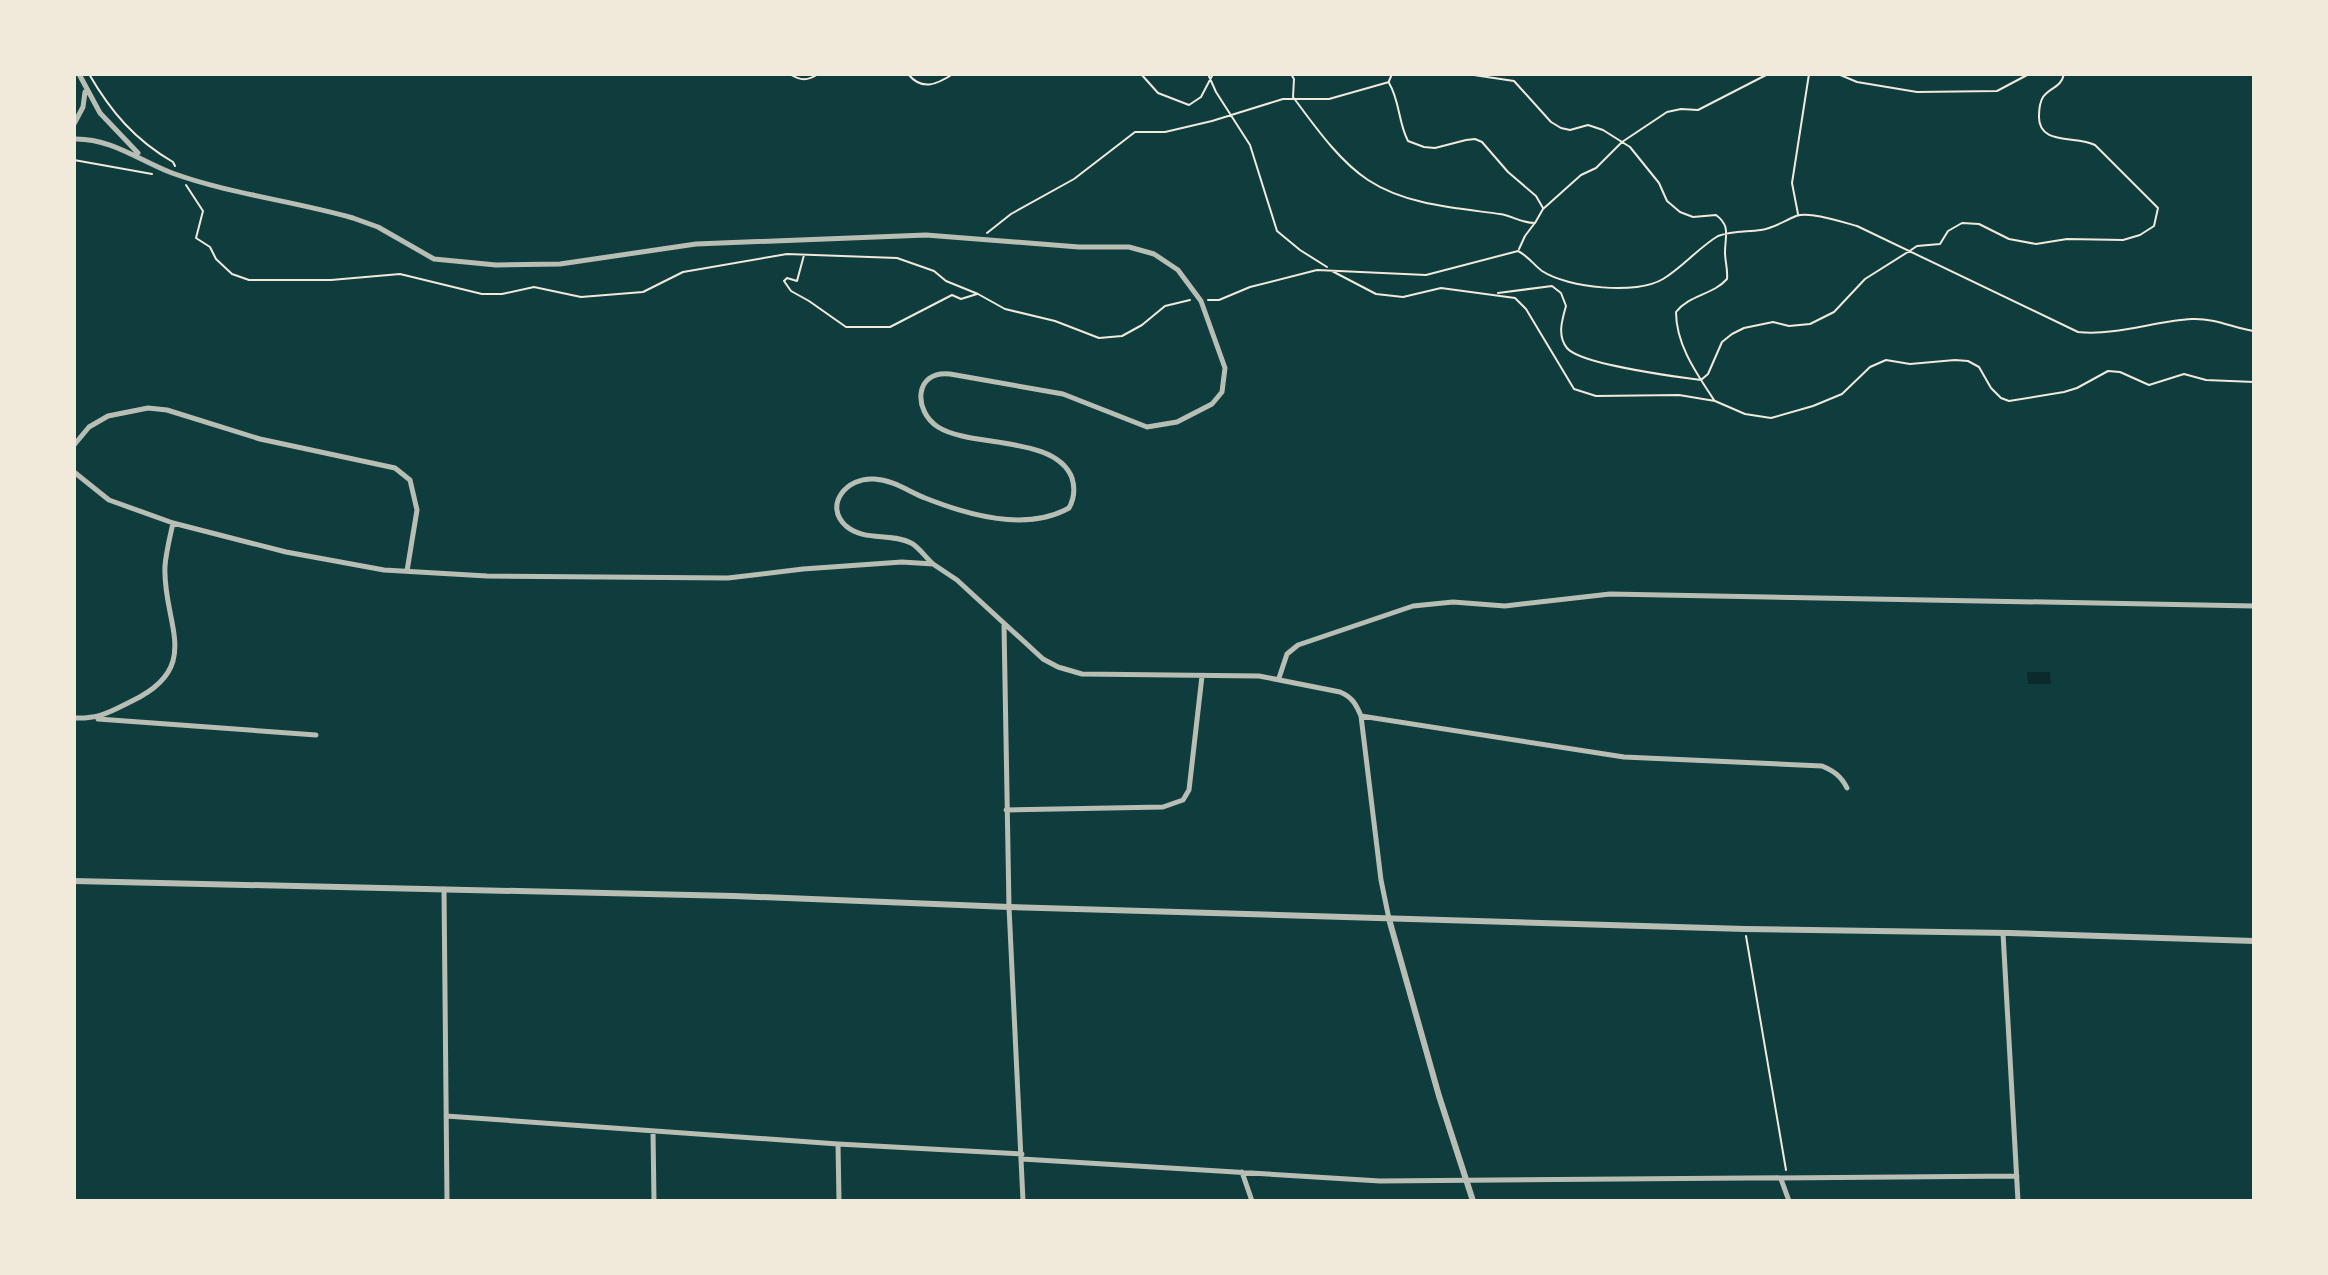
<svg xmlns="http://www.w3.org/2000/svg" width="2328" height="1275" viewBox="0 0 2328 1275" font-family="'Public Sans',sans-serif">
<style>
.water{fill:#0a2a2b}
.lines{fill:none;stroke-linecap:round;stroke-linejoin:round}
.path{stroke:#f1e9da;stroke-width:2}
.minor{stroke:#b8beb3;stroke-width:5}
.tertiary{stroke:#b8beb3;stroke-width:6}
</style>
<rect width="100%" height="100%" fill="#0f3d3e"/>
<!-- water -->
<path class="water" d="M2027 672H2050L2051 684H2028Z"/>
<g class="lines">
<!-- path -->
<path class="path" d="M89 74C111 112 135 140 173 162L175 166
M790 74C800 81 808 81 818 74
M908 74C922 91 936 85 953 74
M1141 74 1158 93 1189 105 1201 97 1213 74
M1208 74 1216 92 1250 145 1277 231 1300 250 1327 267
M1291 74 1294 79 1293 97C1314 125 1338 160 1368 180 1406 205 1456 208 1500 214 1513 216 1521 223 1535 223L1543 209 1581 175 1596 168 1622 142 1667 112 1681 109 1698 110 1768 74
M1467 74 1514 81 1551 122 1561 128 1570 130 1588 125 1603 130 1630 147 1659 183 1667 201 1680 212 1693 217 1716 215C1731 226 1725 236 1725 252 1725 262 1728 269 1727 279 1713 295 1689 295 1676 312 1676 345 1697 374 1714 400
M1838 74 1857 82 1917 92 1997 91 2029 74
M1389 81 1392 74
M1389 83C1400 101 1398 122 1408 141L1424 147 1435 148 1466 140 1475 139 1482 142 1508 172 1536 196 1543 208
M74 160 152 174
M186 185 203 211 196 238 210 247 216 259 232 274 249 280H331L400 274 482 294H502L534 287 581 297 643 292 683 272 787 254 897 258 934 271 946 281 978 294 1005 309 1055 321 1099 338 1122 336 1142 325 1165 306 1190 300
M1798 214 1792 183 1809 74
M987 233 1011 214 1074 179 1135 132H1165L1212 121 1283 99H1329L1389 82
M1519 249 1525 236 1534 224
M804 255 797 281 787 278 784 281 791 291 809 301 846 327H890L952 295 961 299 977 294
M1332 271 1376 294 1403 297 1441 288 1515 298 1526 309 1574 389 1596 396 1679 395 1715 401 1745 414 1771 418 1813 406 1842 394 1870 367 1886 360 1910 364 1955 360 1968 361 1979 367 1991 388 2001 398 2009 401 2064 392 2077 388 2108 371 2120 372 2149 385 2184 374 2206 380 2254 382
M1498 293 1552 286 1561 293 1566 306C1562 320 1557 336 1567 348 1580 364 1678 377 1701 380L1708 374 1722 342 1732 334 1744 328 1773 322 1789 326 1810 324 1834 312 1865 279 1911 250 1917 246 1940 244 1948 231 1962 223 1979 224 2009 239 2036 244 2067 239 2123 240 2140 235 2154 226 2158 208 2095 145C2076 135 2038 146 2039 116 2039 111 2040 102 2043 97 2050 87 2061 88 2064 74
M1208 300H1219L1250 287 1317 270 1426 275 1518 251C1528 256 1534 265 1542 271 1568 288 1637 295 1663 279 1683 267 1698 248 1718 236 1732 231 1746 232 1761 230 1774 228 1784 221 1796 216 1810 211 1842 222 1857 226L2078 332C2117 336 2154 321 2192 319 2216 318 2233 328 2254 331
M1746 936 1786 1170"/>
<!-- minor -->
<path class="minor" d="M79 74 100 113 138 153
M74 124 83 107 85 92
M74 139C111 138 140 161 172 173 230 194 294 201 353 218L378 227 434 259 496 265 560 264 696 244 926 235 1079 247H1129L1154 254 1178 270 1201 301 1225 368 1222 392 1212 404 1177 422 1147 427 1063 394 950 374C914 370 913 411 938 427 971 448 1056 435 1072 478 1075 488 1074 499 1069 508 1026 532 968 515 925 498 908 491 893 480 874 479 847 477 823 505 846 526 865 542 890 532 911 543 919 547 926 558 933 564
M74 445 89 427 108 416 148 408 167 410 260 439 395 468 410 480 417 510 407 571
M74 472 109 500 173 523 286 552 384 570 487 576 728 578 803 569 902 562 933 564 957 580 1043 659 1058 667 1082 674 1259 676 1340 692C1352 697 1356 704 1361 716L1381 880 1389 919
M1004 625 1009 907 1023 1201
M1279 678 1287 654 1298 645 1413 606 1453 602 1505 606 1610 594 2254 606
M1361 716 1624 757 1822 766C1834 771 1841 776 1847 788
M74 718C99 719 110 712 132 701 205 666 162 623 165 566 166 552 170 537 173 523
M98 719 316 735
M1006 810 1163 807 1183 800 1189 790 1202 676
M444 889 447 1201
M2003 933 2018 1201
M446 1116 838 1144 1022 1154
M653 1131 654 1201
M838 1144 839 1201
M1022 1159 1380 1181 2017 1176
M1242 1172 1252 1201
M1781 1179 1789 1201"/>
<!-- tertiary -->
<path class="tertiary" d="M74 881 734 896 1009 907 1745 929 2009 933 2254 941
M1389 919 1439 1096 1473 1201"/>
</g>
<!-- border -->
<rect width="2328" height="1275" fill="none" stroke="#f1e9da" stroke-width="152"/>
</svg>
